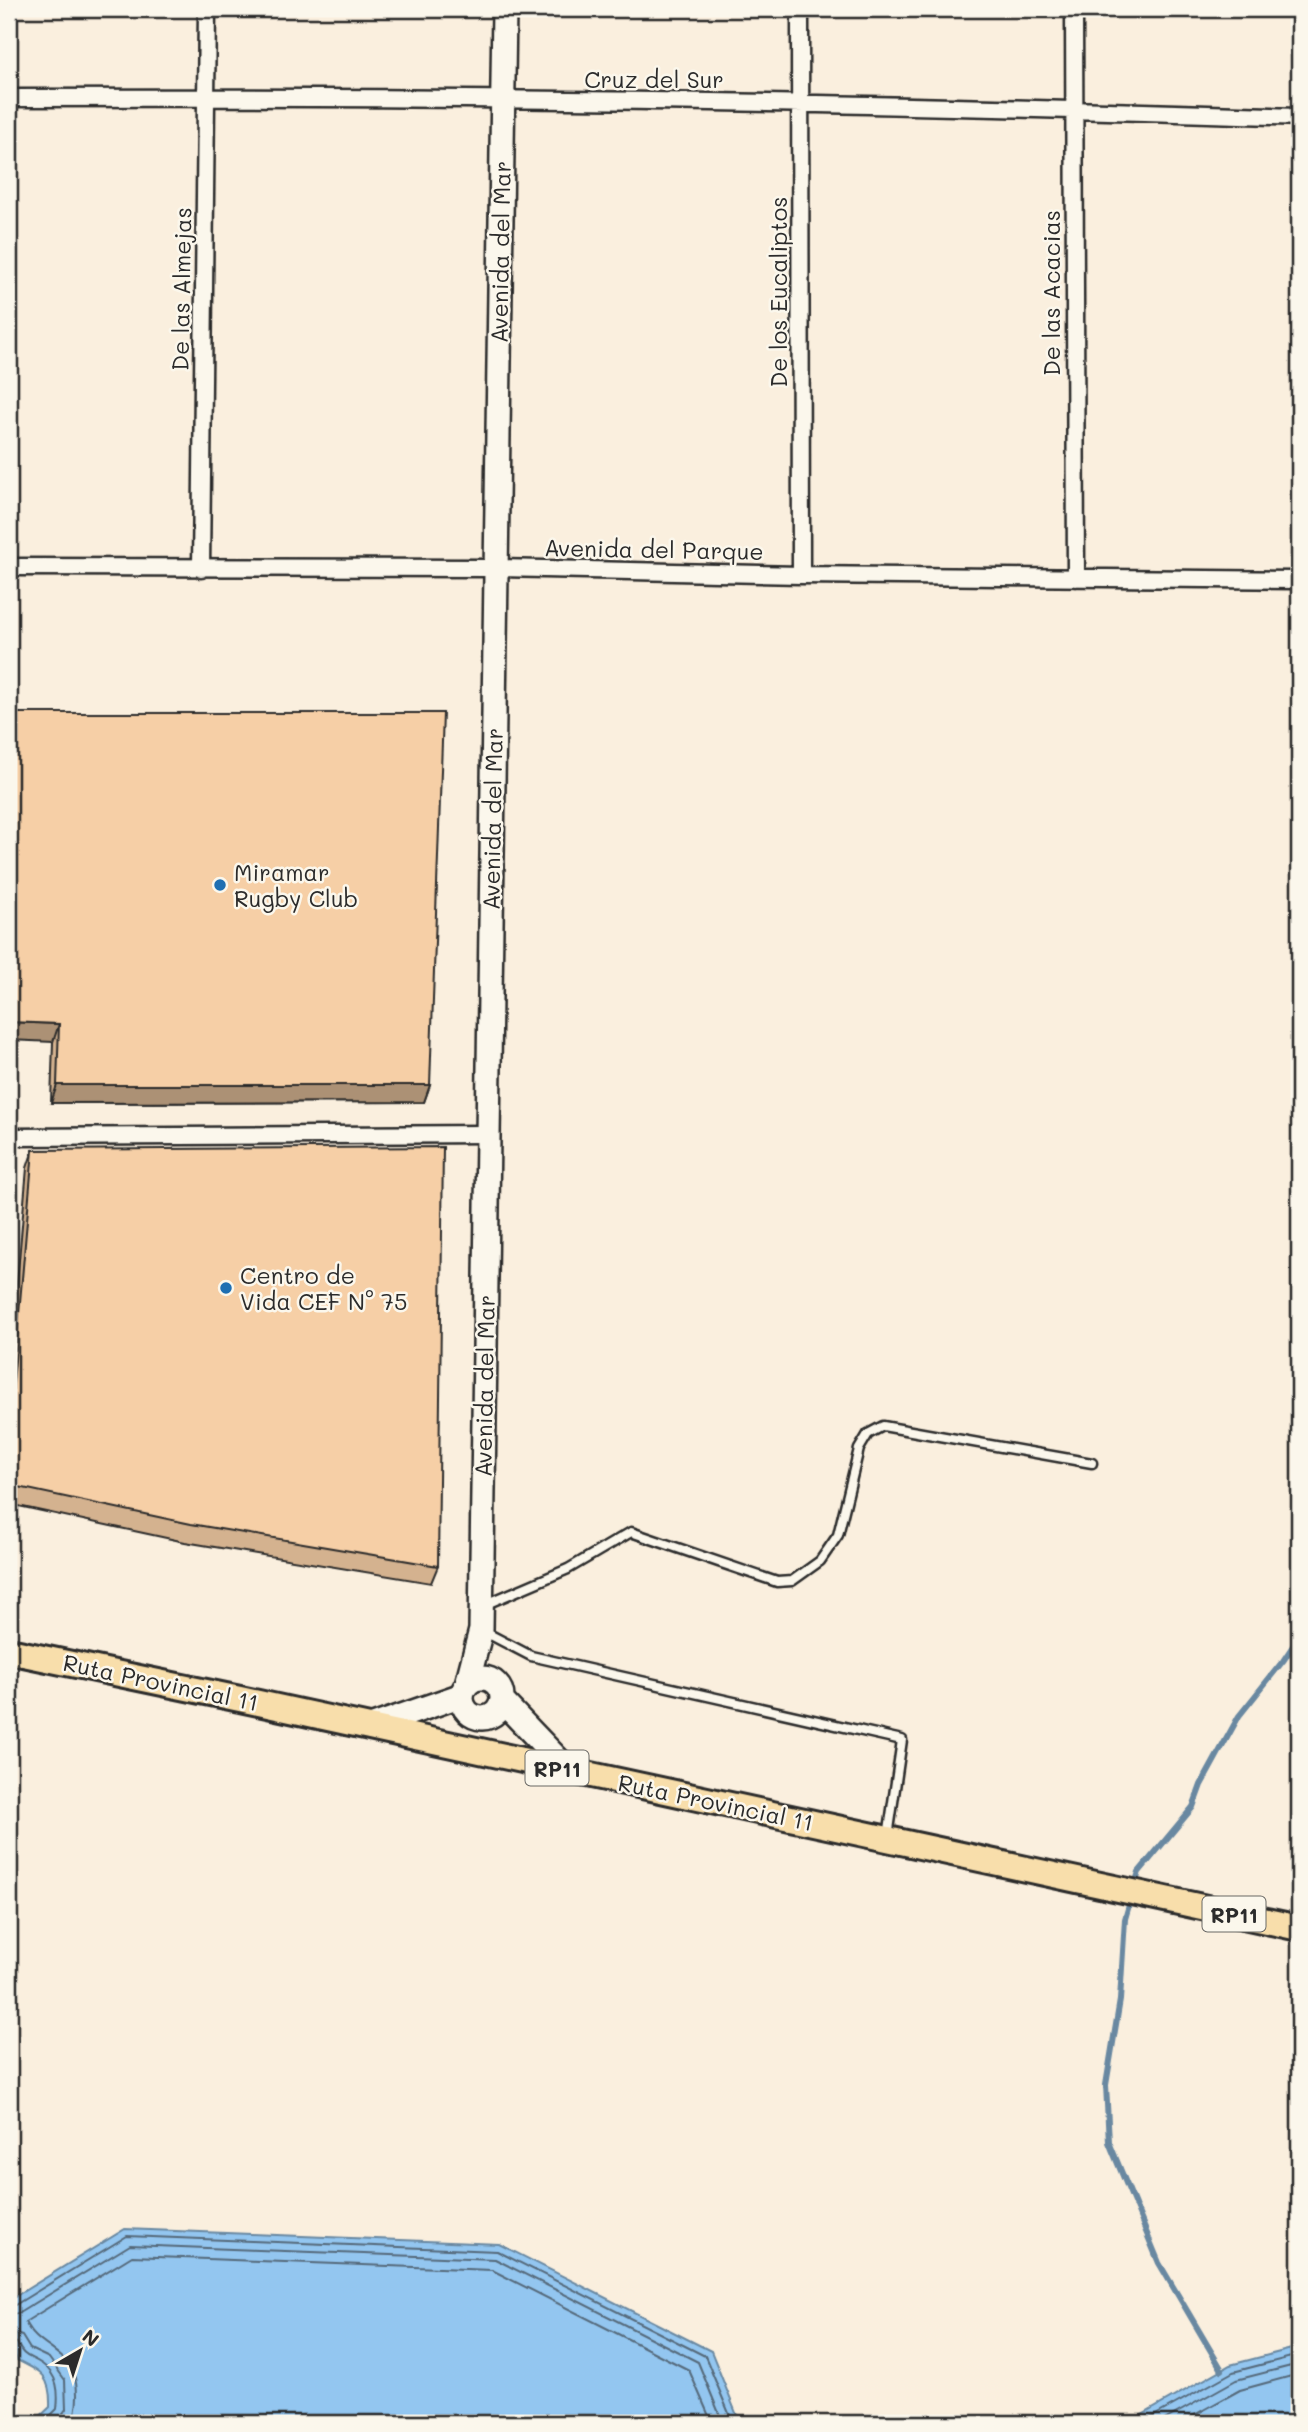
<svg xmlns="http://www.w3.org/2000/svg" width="1308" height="2432" viewBox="0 0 1308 2432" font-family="Mali,sans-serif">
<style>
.water{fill:#93c6f0;stroke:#6988a1;stroke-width:2}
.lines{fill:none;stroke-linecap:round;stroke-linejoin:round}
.shore{stroke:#55697a;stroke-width:2}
.stream{stroke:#6988a1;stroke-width:6}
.lane-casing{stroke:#2b2b2b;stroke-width:13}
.street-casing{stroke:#2b2b2b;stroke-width:21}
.secondary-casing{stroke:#2b2b2b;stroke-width:28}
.primary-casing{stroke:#2b2b2b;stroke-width:30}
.lane{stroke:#fbf7ec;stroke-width:8}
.street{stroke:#fbf7ec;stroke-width:16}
.secondary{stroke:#fbf7ec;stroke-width:23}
.primary{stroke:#f8deab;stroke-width:24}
.wall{fill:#d4b28f;stroke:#2b2b2b;stroke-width:2}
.shaded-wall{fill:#ac9174;stroke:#2b2b2b;stroke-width:2}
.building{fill:#f6cfa6;stroke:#2b2b2b;stroke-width:2}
.poi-dot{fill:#1f6fb2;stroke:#fbf7ec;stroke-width:2.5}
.labels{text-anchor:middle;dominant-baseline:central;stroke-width:5;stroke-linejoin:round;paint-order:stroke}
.shield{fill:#fbf7ec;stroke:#696865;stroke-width:2}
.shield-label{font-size:21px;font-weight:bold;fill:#2b2b2b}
.street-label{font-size:23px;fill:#2b2b2b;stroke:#fbf7ec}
.poi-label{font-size:23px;fill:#2b2b2b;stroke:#fbf7ec;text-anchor:start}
</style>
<rect width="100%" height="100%" fill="#faefde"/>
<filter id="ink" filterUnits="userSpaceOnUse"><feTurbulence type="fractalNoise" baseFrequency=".0143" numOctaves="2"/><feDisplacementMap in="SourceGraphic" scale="14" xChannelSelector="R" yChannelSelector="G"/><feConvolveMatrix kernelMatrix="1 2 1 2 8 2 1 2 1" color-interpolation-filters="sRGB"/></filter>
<g filter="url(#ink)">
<!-- water -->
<path class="water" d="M125 2229 499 2244 711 2351 740 2423H33L50 2407C51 2377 43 2373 17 2360L9 2341 11 2299Z
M1299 2347V2423H1132L1135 2419 1230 2365Z"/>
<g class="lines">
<!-- shore -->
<path class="shore" d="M9 2306 15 2305 127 2236 497 2251 705 2356 733 2423
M9 2315 19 2313 130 2245 495 2259 698 2362 723 2423
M9 2332 22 2336 30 2349 49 2358 65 2380 66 2409 56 2423
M9 2341 17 2343C25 2359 28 2355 42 2364 58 2375 59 2392 57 2409L43 2423
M71 2423C76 2414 77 2406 77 2396 78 2349 40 2353 25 2322L132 2256 492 2270 689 2370 712 2423
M1141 2423 1233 2372 1299 2355
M1159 2423 1236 2380 1299 2364
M1180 2423 1240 2390 1299 2374"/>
<!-- stream -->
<path class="stream" d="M1134 1887 1139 1872 1193 1807 1201 1785 1239 1716 1283 1661 1299 1637
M1131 1898 1125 1919 1120 2000 1106 2085 1109 2142 1159 2263 1222 2370"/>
<!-- lane casing -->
<g class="lane-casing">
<path id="lane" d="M484 1605 568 1569 631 1532 777 1582 792 1581 820 1561 838 1535 859 1449 868 1434 883 1426 1092 1463
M483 1631 531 1656 902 1740 888 1837"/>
</g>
<!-- street casing -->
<g class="street-casing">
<path id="street" d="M800 9 801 575
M1074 9 1076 578
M9 98C439 96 869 102 1299 117
M9 567 496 568 801 575 1299 580
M201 569 207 9
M9 1137 488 1134"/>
</g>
<!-- secondary casing -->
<g class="secondary-casing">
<path id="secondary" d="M462 1698a20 20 0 1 1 40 0a20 20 0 1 1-40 0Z
M467 1684 481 1630 504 9
M502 1701 568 1770
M370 1727 462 1695"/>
</g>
<!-- primary casing -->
<g class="primary-casing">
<path id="primary" d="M9 1651 240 1699 1299 1928"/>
</g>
<!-- lane -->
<use href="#lane" class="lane"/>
<!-- street -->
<use href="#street" class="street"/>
<!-- secondary -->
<use href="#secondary" class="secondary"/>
<!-- primary -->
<use href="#primary" class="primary"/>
</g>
<!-- wall -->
<path class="wall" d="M9 713 430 1085 424 1102 51 1103 53 1042Z
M33 1150 438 1566 431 1583 185 1542 9 1504V1375L27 1168Z"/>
<!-- shaded-wall -->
<path class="shaded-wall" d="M9 1022 59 1024 53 1042 9 1040Z
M57 1085H430L424 1102 51 1103Z"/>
<!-- building -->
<path class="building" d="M9 713H443L430 1085H57L59 1024 9 1022Z
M443 1147 438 1566 191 1524 9 1485V1431L33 1150Z"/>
</g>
<!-- markers -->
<g class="poi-dot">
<circle cx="220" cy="885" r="7"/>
<circle cx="226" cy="1288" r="7"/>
</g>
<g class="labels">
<!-- shield labels -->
<g class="shield">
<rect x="525.5" y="1750.5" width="63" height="35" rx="5"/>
<rect x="1202.5" y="1896.5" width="63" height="35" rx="5"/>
</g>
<g class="shield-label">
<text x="557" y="1768">RP11</text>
<text x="1234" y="1914">RP11</text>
</g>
<!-- street labels -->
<g class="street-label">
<text x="654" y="79">Cruz del Sur</text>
<text transform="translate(500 252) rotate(-89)">Avenida del Mar</text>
<text transform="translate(181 289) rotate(-89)">De las Almejas</text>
<text transform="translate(778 292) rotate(-90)">De los Eucaliptos</text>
<text transform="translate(1051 293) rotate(-90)">De las Acacias</text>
<text transform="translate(654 549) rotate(1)">Avenida del Parque</text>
<text transform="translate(492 819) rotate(-89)">Avenida del Mar</text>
<text transform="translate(484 1386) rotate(-89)">Avenida del Mar</text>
<text transform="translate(161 1682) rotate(12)">Ruta Provincial 11</text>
<text transform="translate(716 1802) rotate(12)">Ruta Provincial 11</text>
</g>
<!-- poi labels -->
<g class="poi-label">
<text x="234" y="872">Miramar<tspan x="234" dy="26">Rugby Club</tspan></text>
<text x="240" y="1275">Centro de<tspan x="240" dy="26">Vida CEF N° 75</tspan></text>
</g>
</g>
<!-- margin -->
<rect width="1308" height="2432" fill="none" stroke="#fbf7ec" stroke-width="35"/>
<rect x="18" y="18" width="1273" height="2397" fill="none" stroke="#2b2b2b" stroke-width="2.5" filter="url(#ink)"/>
<!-- north arrow -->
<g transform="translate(80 2351) rotate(39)" stroke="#fbf7ec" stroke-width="5" paint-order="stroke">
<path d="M0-5L12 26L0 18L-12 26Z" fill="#2b2b2b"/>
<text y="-10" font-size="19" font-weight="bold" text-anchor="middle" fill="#2b2b2b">N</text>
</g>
</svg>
